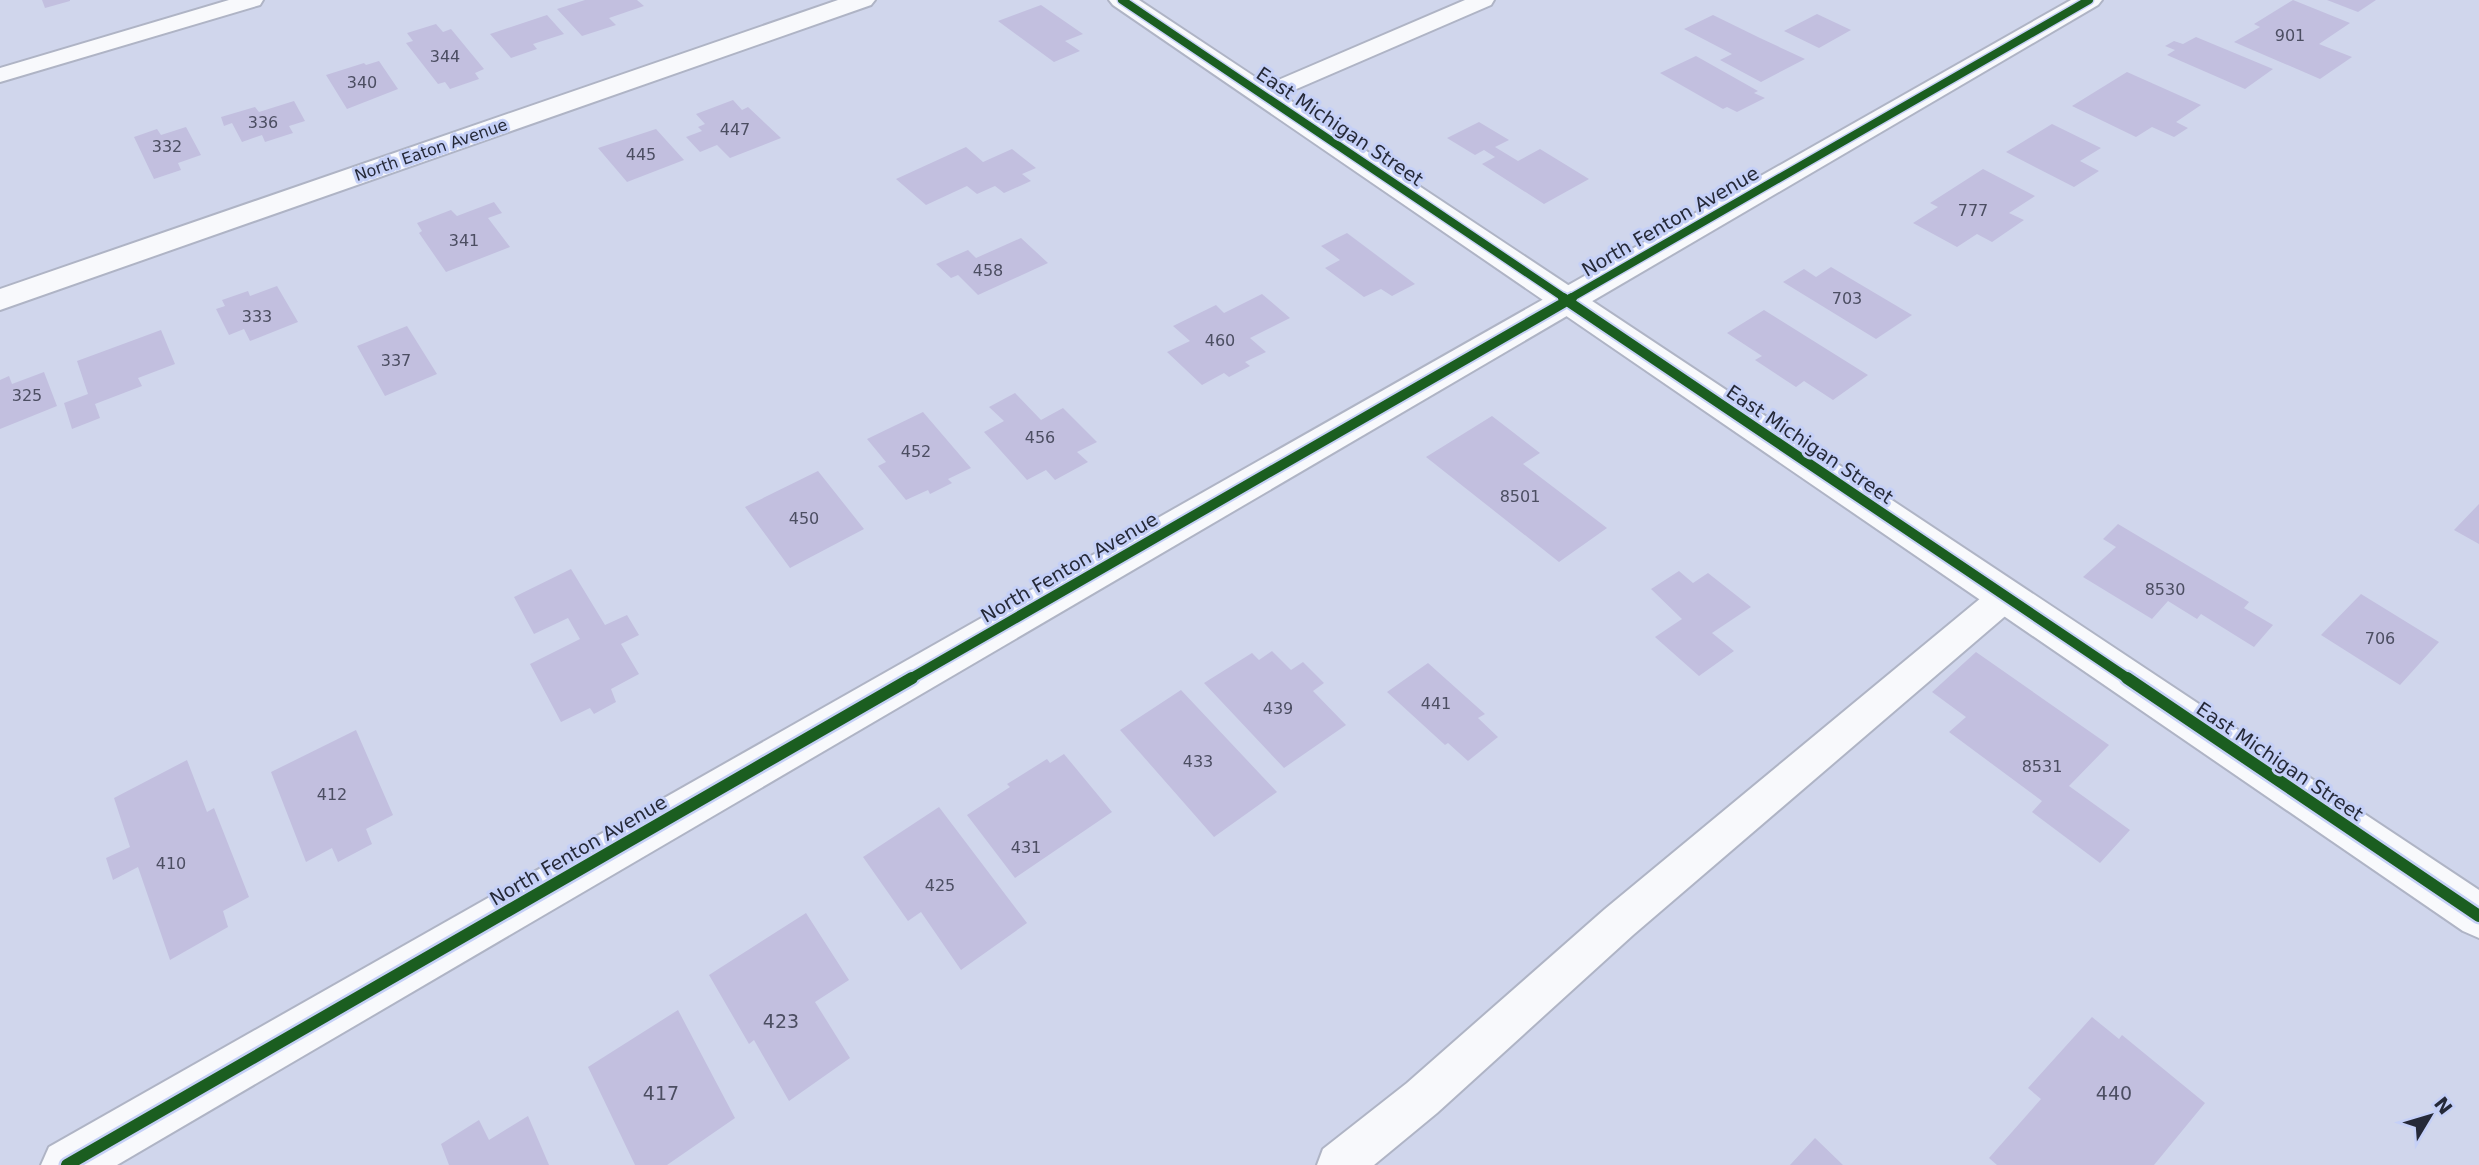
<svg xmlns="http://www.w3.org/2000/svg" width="2479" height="1165" viewBox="0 0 2479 1165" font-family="'DejaVu Sans',sans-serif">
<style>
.building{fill:#c2bfdf}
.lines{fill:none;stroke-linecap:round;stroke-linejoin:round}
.service-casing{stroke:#afb4c5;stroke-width:4}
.minor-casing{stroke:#afb4c5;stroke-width:4}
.tertiary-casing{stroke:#afb4c5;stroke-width:4}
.service{fill:#f8f9fc;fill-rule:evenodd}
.minor{fill:#f8f9fc;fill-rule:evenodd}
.tertiary{fill:#f8f9fc;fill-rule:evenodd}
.cycleway-far2-casing{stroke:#c5d0f7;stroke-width:11}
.cycleway-far1-casing{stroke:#c5d0f7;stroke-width:14}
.cycleway-casing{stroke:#c5d0f7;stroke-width:17}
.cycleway-far2{stroke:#1b5e20;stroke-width:8}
.cycleway-far1{stroke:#1b5e20;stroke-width:10}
.cycleway{stroke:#1b5e20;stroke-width:12}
.labels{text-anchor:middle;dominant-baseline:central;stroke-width:6;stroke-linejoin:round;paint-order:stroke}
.number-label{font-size:16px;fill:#4c4e62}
.far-street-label{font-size:16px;fill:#252938;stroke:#c5d0f7}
.street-label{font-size:19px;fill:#252938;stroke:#c5d0f7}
.near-number-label{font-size:19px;fill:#4c4e62}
</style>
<rect width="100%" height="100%" fill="#d0d6ec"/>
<!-- building -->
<path class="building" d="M42 0H70V1L45 8Z
M585 0H637L644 6 609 18 616 25 582 36 557 9Z
M2293 0 2350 23 2319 44 2352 57 2320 79 2234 42 2260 27 2254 24Z
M2327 0H2376L2358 12Z
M1041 5 1083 34 1065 41 1080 51 1054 62 998 21Z
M1817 14 1851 30 1819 48 1784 31Z
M547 15 564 34 533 44 537 49 511 58 490 34Z
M1713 15 1760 38 1805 59 1761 82 1720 60 1732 54 1684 29Z
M436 24 443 32 451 29 484 69 475 73 479 79 450 89 445 82 438 84 406 43 413 41 407 33Z
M2196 37 2273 69 2245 89 2167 55 2175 50 2165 46 2174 41 2183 44Z
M1696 56 1758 91 1754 93 1765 98 1737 112 1727 107 1723 109 1660 73Z
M379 61 398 89 347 109 326 75 364 63 366 65Z
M2127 72 2201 105 2176 122 2188 128 2174 137 2152 127 2136 137 2072 106Z
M733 100 742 110 748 107 781 138 730 158 717 145 700 152 686 137 702 131 698 127 705 124 696 114Z
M294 101 305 121 289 126 293 133 265 142 262 135 242 142 232 123 224 126 221 117 255 107 259 112Z
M1479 122 1509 140 1495 147 1518 161 1540 149 1589 179 1544 204 1482 164 1495 157 1484 150 1475 155 1447 138Z
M2052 124 2101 148 2080 161 2099 171 2074 187 2006 152Z
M186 127 201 155 178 163 181 170 154 179 134 137 157 129 161 135Z
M656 129 684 160 627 182 598 148Z
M966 147 983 162 1012 149 1036 168 1022 174 1031 181 1004 193 995 186 977 194 967 186 926 205 896 179Z
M1983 169 2035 196 2009 213 2024 220 1992 242 1977 234 1957 247 1913 223 1938 207 1930 203Z
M494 202 502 213 488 218 510 247 446 272 419 233 422 231 417 223 451 210 457 216Z
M1347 233 1415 284 1392 296 1381 289 1364 297 1325 268 1340 260 1321 246Z
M1021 238 1048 263 978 295 958 275 951 278 936 264 968 250 976 258Z
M1831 267 1912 315 1876 339 1783 282 1804 269 1816 277Z
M277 286 298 322 250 341 244 329 229 335 216 309 225 306 222 300 248 291 250 296Z
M1262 294 1290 318 1250 338 1266 352 1245 362 1250 366 1229 377 1224 373 1202 385 1167 352 1190 341 1173 326 1216 305 1224 313Z
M1764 310 1868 375 1833 400 1804 381 1796 387 1755 360 1762 356 1727 333Z
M407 326 437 374 385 396 357 346Z
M161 330 175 364 138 378 142 386 95 404 100 418 72 429 64 403 88 394 77 361Z
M44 372 57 406 0 429V380L9 376 12 384Z
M1015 393 1041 420 1063 408 1097 442 1077 452 1088 462 1055 480 1046 470 1027 480 984 432 1004 421 989 407Z
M923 412 971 468 948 479 952 483 930 494 928 490 906 500 878 466 886 462 867 439Z
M1492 416 1540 453 1523 464 1607 528 1559 562 1426 457Z
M818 471 864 529 790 568 745 507Z
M2479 504V544L2454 530Z
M2118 524 2249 602 2244 608 2273 625 2254 647 2201 614 2197 619 2168 601 2152 619 2083 577 2116 547 2103 539Z
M571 569 605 625 627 615 639 635 621 644 639 674 611 689 616 702 594 714 590 708 561 722 530 664 580 639 568 618 534 634 514 597Z
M1679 571 1693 583 1708 573 1751 607 1712 633 1734 651 1699 676 1655 637 1682 619 1651 589Z
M2361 594 2439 642 2400 685 2321 635Z
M1272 651 1291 670 1303 662 1324 683 1313 691 1346 725 1284 768 1204 683 1252 653 1259 660Z
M1976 652 2109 745 2069 786 2130 830 2100 863 2032 812 2042 801 1949 732 1966 717 1932 692Z
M1428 663 1485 714 1478 718 1498 737 1468 761 1448 743 1445 745 1387 692Z
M1181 690 1277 792 1214 837 1120 730Z
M356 730 393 815 366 829 372 844 338 862 332 848 306 862 271 772Z
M1064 754 1112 812 1015 878 967 815 1010 787 1007 784 1047 759 1050 763Z
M187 760 207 812 214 808 249 897 223 911 228 927 170 960 138 867 113 880 106 858 130 847 114 798Z
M939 807 1027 923 961 970 921 912 908 921 863 857Z
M806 913 849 980 815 1002 850 1058 789 1101 754 1040 749 1044 709 975Z
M678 1010 735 1118 667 1165H635L588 1067Z
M2092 1017 2119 1039 2122 1035 2205 1103 2154 1165H1997L1989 1158 2041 1099 2028 1088Z
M528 1116 549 1165H449L441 1144 479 1120 489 1140Z
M1815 1138 1843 1165H1790Z"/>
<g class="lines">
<!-- service casing -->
<g class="service-casing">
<path id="service" d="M229 0H263L260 5 0 82V68Z
M1465 0H1494L1491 5 1271 100H1255L1251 95 1255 90Z
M2005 584 2017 588 2022 597 2017 606 1633 935 1437 1113 1374 1165H1317L1323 1149 1407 1083 1605 909 1993 588Z"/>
</g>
<!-- minor casing -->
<g class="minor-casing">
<path id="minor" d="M838 0H875L871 5 0 310V289Z
M1109 0H1139L2479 890V938L2463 931 1113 5Z"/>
</g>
<!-- tertiary casing -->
<g class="tertiary-casing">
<path id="tertiary" d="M2071 0H2102L2098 5 117 1165H41L49 1147Z"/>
</g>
<!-- service -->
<use href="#service" class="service"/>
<!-- minor -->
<use href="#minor" class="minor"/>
<!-- tertiary -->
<use href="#tertiary" class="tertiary"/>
<!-- cycleway-far2 casing -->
<g class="cycleway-far2-casing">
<path id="cycleway-far2" d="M1122 0 1566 299
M1569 299 2089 0"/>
</g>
<!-- cycleway-far1 casing -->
<g class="cycleway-far1-casing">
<path id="cycleway-far1" d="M1563 298 2130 680
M908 680 1572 298"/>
</g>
<!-- cycleway casing -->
<g class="cycleway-casing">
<path id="cycleway" d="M2127 678 2479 916
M67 1165 912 678"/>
</g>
<!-- cycleway-far2 -->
<use href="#cycleway-far2" class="cycleway-far2"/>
<!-- cycleway-far1 -->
<use href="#cycleway-far1" class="cycleway-far1"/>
<!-- cycleway -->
<use href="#cycleway" class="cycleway"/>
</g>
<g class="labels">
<!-- number labels -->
<g class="number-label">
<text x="2290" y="35">901</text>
<text x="445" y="56">344</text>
<text x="362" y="82">340</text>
<text x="263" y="122">336</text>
<text x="735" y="129">447</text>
<text x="167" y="146">332</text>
<text x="641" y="154">445</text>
<text x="1973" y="210">777</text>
<text x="464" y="240">341</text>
<text x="988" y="270">458</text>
<text x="1847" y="298">703</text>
<text x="257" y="316">333</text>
<text x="1220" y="340">460</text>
<text x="396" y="360">337</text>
<text x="27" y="395">325</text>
<text x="1040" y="437">456</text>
<text x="916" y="451">452</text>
<text x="1520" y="496">8501</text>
<text x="804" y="518">450</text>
<text x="2165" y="589">8530</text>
<text x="2380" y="638">706</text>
<text x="1436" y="703">441</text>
<text x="1278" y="708">439</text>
<text x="1198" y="761">433</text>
<text x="2042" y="766">8531</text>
<text x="332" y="794">412</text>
<text x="1026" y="847">431</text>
<text x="171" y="863">410</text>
<text x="940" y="885">425</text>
</g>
<!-- far-street labels -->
<g class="far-street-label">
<text transform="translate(431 150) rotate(-19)">North Eaton Avenue</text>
</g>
<!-- street labels -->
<g class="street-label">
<text transform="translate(1340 126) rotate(34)">East Michigan Street</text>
<text transform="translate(1670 221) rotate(-30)">North Fenton Avenue</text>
<text transform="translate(1810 444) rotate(34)">East Michigan Street</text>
<text transform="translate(1069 567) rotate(-30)">North Fenton Avenue</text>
<text transform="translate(2280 761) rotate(34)">East Michigan Street</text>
<text transform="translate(578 850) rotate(-30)">North Fenton Avenue</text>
</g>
<!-- near-number labels -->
<g class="near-number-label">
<text x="781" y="1021">423</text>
<text x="661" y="1093">417</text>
<text x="2114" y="1093">440</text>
</g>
</g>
<!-- north arrow -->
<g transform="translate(2430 1116) rotate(52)" stroke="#c5d0f7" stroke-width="5" paint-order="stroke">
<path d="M0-5L12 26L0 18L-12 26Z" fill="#252938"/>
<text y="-10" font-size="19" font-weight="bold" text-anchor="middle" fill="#252938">N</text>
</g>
</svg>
